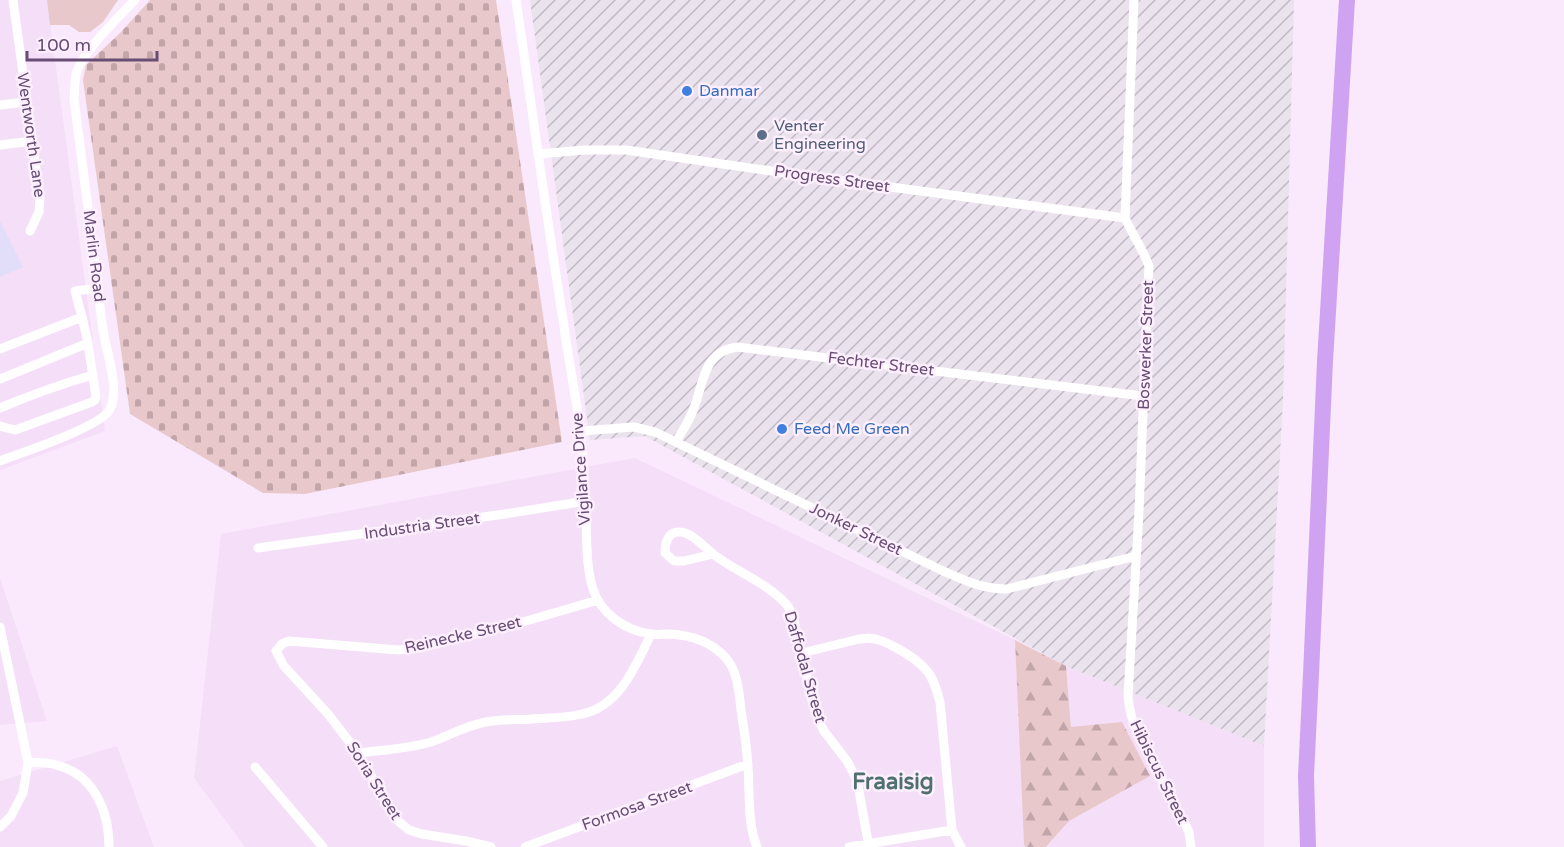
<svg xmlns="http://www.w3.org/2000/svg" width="1564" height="847" viewBox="0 0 1564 847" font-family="'Varela Round',sans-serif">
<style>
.residential{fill:#f4def8}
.industrial{fill:url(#industrial-furrows)}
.medical{fill:#e2ddf9}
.forest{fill:url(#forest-firs)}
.cemetery{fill:url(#cemetery-stones)}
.pitch{fill:#e9c8cb}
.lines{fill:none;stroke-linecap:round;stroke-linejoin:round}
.street{stroke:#fff;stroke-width:9}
.highway{stroke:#d0a3f2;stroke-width:16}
.shop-dot{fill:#3f7fe0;stroke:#fdeffe;stroke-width:2}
.service-dot{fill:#5c6f8a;stroke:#fdeffe;stroke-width:2}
.labels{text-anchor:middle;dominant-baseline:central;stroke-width:5;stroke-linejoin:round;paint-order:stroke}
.shop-label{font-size:16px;fill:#366cbe;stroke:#fdeffe;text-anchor:start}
.service-label{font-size:16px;fill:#4e5e75;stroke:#fdeffe;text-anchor:start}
.street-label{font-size:16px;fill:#684d75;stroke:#fdeffe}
.district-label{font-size:22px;font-weight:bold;fill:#4f706e;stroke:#fdeffe}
</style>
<defs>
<pattern id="industrial-furrows" width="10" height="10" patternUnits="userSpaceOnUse" patternTransform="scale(1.5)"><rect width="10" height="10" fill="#eae2ed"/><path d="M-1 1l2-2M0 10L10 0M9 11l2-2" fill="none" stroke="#c1b9c5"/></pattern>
<pattern id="forest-firs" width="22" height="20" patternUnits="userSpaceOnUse" patternTransform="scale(1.5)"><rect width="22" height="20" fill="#e9c8cb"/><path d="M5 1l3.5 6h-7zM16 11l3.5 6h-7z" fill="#c1a5a9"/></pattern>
<pattern id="cemetery-stones" width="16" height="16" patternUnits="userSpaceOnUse" patternTransform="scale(1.5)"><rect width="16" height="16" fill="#e9c8cb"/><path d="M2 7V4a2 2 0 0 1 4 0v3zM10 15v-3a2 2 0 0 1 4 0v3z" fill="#c1a5a9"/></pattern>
</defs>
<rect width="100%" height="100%" fill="#fae9fc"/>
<!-- residential -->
<path class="residential" d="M0 0H47L105 431 0 470Z
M635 458 1015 640 1025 847H245L194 778 221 534Z
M0 578 47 721 0 725Z
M1066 666 1264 746V847H1047L1069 821 1150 776 1071 727Z
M117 746 154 847H0V781Z"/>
<!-- industrial -->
<path class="industrial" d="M530 0H1294L1283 399 1264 746 1066 666 645 436 590 440Z"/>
<!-- medical -->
<path class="medical" d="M0 221 23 267 0 277Z"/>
<!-- forest -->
<path class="forest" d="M1015 640 1066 666 1071 727 1122 722 1150 776 1069 821 1046 847H1025L1024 844Z"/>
<!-- cemetery -->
<path class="cemetery" d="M150 0H496L562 442 305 494 263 493 130 414 83 80 86 65 121 32Z"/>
<!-- pitch -->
<path class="pitch" d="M47 0H118L103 22 90 32H79L69 25H50Z"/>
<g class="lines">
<!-- street -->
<path class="street" d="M13 0 40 198 39 212 30 231
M516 0C532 107 546 214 563 320 568 356 575 392 580 428 584 458 585 489 586 519 587 542 586 567 593 589 601 614 625 630 650 634 656 635 663 634 669 634 690 635 710 641 725 657 738 671 739 692 741 710 744 729 747 748 748 767 750 793 747 822 757 847
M1134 0 1125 218C1132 234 1143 249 1149 266L1139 512 1128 696C1129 710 1132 721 1138 734L1184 822 1189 832 1191 847
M0 105 26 102
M0 145 32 141
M539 154 584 150H626L792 174 1125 218
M82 317 75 291 98 288
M0 349 82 317 88 343 96 397 95 400 92 402 15 430 0 426
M0 379 88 343
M0 408C31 395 61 384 93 375
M581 431 634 427 655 432 941 570C964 580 981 589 1007 589L1136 556
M676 442C682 431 690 420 694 408 704 382 703 352 737 347L1143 396
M0 461C23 452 94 429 108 412 121 396 108 355 104 336 100 312 98 287 95 263 88 209 81 154 74 99 75 90 74 80 77 71 85 49 119 17 135 0
M258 548 505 514 586 501
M713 554 684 561H674L665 553C665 544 667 532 679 532 692 532 704 547 713 554 736 572 766 582 786 604 789 607 791 612 793 616L813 705 818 719 824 731 847 761 857 780 869 847
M0 627 28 762 23 793 11 816 0 827
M802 653 859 639C863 639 866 638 869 638 885 639 917 658 927 671 934 679 937 691 940 702L952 830 961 847
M358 753C382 750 408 749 431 742 449 736 467 725 486 722 501 719 517 720 532 719 549 718 566 718 582 714 620 706 636 665 651 634
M28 762C37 763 48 762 56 765 94 774 109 811 109 847
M255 767 323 847
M491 847 466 841 422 834 409 830 397 820 358 753 328 714 284 666 276 651 282 644 289 641 398 650 420 648 530 620 598 600
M525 847 748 764
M849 847 952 830"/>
<!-- highway -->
<path class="highway" d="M1308 847 1306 776 1311 674 1325 361 1347 0"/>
</g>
<!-- markers -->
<g class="shop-dot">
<circle cx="687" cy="91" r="6"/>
<circle cx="782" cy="429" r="6"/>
</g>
<circle class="service-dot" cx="762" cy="135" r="6"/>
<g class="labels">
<!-- shop labels -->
<g class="shop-label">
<text x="699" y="91">Danmar</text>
<text x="794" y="429">Feed Me Green</text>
</g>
<!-- service labels -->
<g class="service-label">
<text x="774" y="126">Venter<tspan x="774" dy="18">Engineering</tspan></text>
</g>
<!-- street labels -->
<g class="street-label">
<text transform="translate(31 135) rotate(82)">Wentworth Lane</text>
<text transform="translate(832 179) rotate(8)">Progress Street</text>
<text transform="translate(94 256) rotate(83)">Marlin Road</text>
<text transform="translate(1146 345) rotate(-88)">Boswerker Street</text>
<text transform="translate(881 364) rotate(7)">Fechter Street</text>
<text transform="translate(581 469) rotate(-94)">Vigilance Drive</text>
<text transform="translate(422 526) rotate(-8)">Industria Street</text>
<text transform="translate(856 529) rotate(26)">Jonker Street</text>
<text transform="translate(463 635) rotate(-13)">Reinecke Street</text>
<text transform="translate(805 667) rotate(74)">Daffodal Street</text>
<text transform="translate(1159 772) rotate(64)">Hibiscus Street</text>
<text transform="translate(374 781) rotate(58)">Soria Street</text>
<text transform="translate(637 806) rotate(-20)">Formosa Street</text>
</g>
<!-- district labels -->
<g class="district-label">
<text x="893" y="782">Fraaisig</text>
</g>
</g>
<!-- scale -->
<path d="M27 51v9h130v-9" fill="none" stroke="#684d75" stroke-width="3"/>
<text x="36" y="51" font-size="18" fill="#684d75" stroke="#fdeffe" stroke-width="4.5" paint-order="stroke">100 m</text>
</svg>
